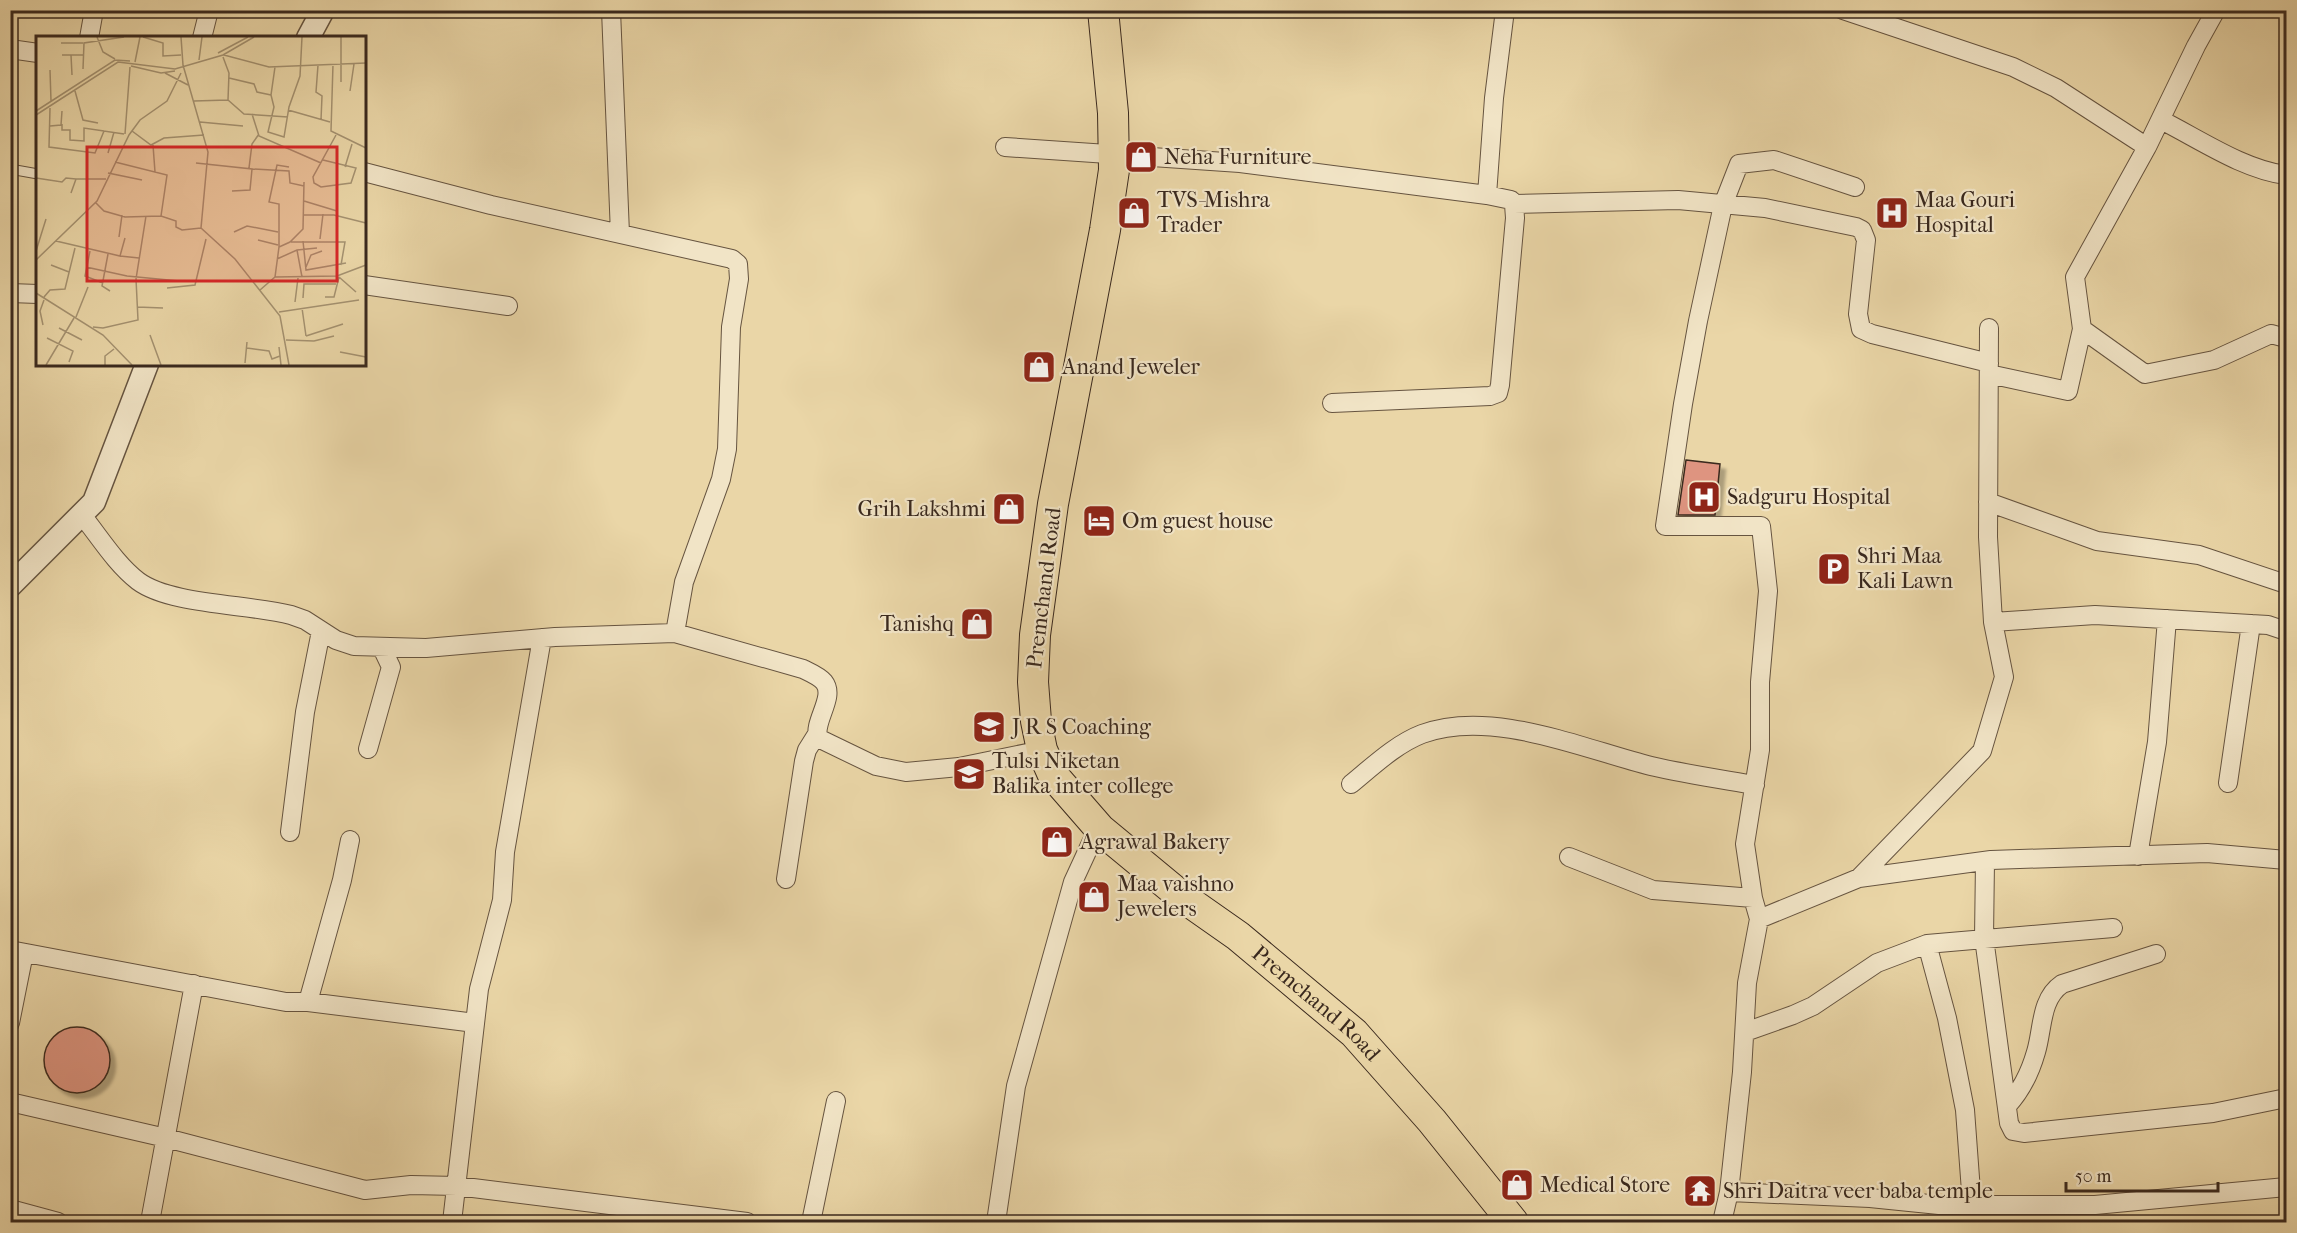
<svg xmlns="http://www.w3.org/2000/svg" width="2297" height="1233" viewBox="0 0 2297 1233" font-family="'IM FELL French Canon',serif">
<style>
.building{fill:#de9480;stroke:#3a291e;stroke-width:1.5;filter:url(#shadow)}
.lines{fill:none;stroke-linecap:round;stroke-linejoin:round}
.service-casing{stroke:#665440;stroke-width:11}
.minor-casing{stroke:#665440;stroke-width:20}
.tertiary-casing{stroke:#665440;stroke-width:25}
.trunk-casing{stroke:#3a291e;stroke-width:32}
.service{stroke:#f1e4c6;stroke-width:9}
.minor{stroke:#f1e4c6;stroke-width:18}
.tertiary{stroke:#f1e4c6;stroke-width:22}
.trunk{stroke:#ead6a7;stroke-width:30}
.labels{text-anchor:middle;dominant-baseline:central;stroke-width:4.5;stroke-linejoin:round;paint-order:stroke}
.poi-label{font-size:22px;fill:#3a291e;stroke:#f1e4c6;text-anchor:start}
.street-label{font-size:22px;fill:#3a291e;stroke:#f1e4c6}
.inset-road{fill:none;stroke:#a49170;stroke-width:1.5}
.view{fill:#d62828;fill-opacity:0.15;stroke:#d62828;stroke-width:3}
.inset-edge{fill:none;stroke:#3a291e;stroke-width:3}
</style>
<defs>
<filter id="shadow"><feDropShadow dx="5.5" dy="5.5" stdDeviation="1.5" flood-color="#0004"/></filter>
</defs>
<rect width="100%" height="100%" fill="#ead6a7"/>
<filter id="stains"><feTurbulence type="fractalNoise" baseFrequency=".00333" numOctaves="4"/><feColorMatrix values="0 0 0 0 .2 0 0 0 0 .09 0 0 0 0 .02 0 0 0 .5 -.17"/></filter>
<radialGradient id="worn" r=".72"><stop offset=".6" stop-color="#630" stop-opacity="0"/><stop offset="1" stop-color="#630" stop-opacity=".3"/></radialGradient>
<!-- building -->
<path class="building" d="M1686 460 1720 464 1715 515H1678Z
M44 1060a33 33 0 1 1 66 0a33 33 0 1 1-66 0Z"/>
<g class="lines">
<!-- service casing -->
<g class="service-casing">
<path id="service" d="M10 169 38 174"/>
</g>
<!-- minor casing -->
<g class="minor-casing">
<path id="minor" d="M611 10 620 234
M1843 10 2013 67 2056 88 2147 147
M2216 10 2196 46 2147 147 2075 277 2082 329 2145 374 2214 360 2271 334 2286 338
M89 38 94 10
M202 38 209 10
M10 49 38 53
M2161 120C2199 139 2244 170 2286 175
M1005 147 1240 163 1487 195 1511 200 1514 204 1515 218 1500 385 1498 393 1490 396 1332 403
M364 172 491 205 732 259 738 264 739 279 731 327 727 449 721 479 684 582 675 633
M1487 195 1494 98 1505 10
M1514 204 1678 200 1765 208 1856 227 1862 230 1866 240 1858 314 1861 329 1872 334 1989 363
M364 285 508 306
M10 293 38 294
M1989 374 2068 391 2082 329
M1988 502 2097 541 2199 555 2286 584
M81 514C99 536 115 563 138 581 170 605 249 604 291 615L305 620 336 640 354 646 426 648 555 637 675 633 803 669C809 672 819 676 824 682 836 697 813 721 818 738L876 766 906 772 959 767 1042 750
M1993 622 2095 615 2268 625 2286 631
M368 749 391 667 382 648
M2228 783 2251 624
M1351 784C1373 766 1396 744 1422 734 1491 708 1583 749 1651 766 1685 774 1720 779 1755 785
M290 832 305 712 321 631
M2138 856 2157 742 2167 619
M1569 857 1653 890 1753 898
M1985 861 1984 938 2009 1123 2013 1131 2024 1133 2213 1113 2286 1098
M1859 878 1991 860 2207 853 2286 860
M786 879 804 761 807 750 817 734
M1759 919 1753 898 1745 844 1760 750V682L1768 591 1761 526H1665L1683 404 1698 321 1723 205 1739 164 1774 160 1855 187
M1927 944 1947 1018 1965 1110 1972 1205
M10 950 286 1002H308L342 880 350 840
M308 1002 475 1023
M10 1023 24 953
M1745 1032 1793 1015 1813 1006 1877 963 1927 944 2113 928
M10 1102 166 1138 365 1190 411 1185 457 1186 747 1222
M2007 1106C2022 1090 2030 1073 2036 1052 2043 1029 2040 999 2062 984L2156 954
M1729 1192 1742 1072 1747 983 1759 919 1859 878 1982 751 2004 677 1993 622 1988 537 1989 328
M10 1209 58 1222
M150 1222 194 984
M452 1222 479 989 502 900 505 852 542 638
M811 1222 836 1101
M996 1222 1016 1086 1073 882 1091 843
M1722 1222 1729 1192 1870 1198 1939 1205H2095L2286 1187"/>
</g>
<!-- tertiary casing -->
<g class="tertiary-casing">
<path id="tertiary" d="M308 38 323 10
M10 586 94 502 147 364"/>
</g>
<!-- trunk casing -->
<g class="trunk-casing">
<g id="trunk">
<path id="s1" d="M1103 10 1113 113 1114 170 1105 230 1053 504 1035 635 1033 682 1036 721 1042 750 1053 775 1100 829 1181 896 1238 936 1354 1033 1432 1121 1513 1222"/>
</g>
</g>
<!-- service -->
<use href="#service" class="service"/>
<!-- minor -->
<use href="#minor" class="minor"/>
<!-- tertiary -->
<use href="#tertiary" class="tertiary"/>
<!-- trunk -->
<use href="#trunk" class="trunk"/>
</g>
<!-- icons -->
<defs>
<g id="shop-square" transform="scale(1.725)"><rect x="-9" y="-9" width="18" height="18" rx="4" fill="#8f2418" stroke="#f1e4c6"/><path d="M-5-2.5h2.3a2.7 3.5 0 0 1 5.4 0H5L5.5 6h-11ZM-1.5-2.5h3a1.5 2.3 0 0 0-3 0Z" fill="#fff"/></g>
<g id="hospital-square" transform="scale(1.725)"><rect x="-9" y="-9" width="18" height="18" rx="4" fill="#8f2418" stroke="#f1e4c6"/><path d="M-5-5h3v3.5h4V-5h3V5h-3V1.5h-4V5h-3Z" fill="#fff"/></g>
<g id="hotel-square" transform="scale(1.725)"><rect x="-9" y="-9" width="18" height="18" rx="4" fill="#8f2418" stroke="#f1e4c6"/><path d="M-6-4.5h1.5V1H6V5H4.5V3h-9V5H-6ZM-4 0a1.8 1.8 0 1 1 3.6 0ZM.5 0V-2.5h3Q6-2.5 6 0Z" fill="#fff"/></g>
<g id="parking-square" transform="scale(1.725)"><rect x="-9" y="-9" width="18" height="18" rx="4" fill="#8f2418" stroke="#f1e4c6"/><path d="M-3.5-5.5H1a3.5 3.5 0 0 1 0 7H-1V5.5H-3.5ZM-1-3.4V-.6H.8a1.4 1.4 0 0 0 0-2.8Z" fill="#fff"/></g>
<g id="school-square" transform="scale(1.725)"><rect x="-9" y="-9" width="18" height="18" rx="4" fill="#8f2418" stroke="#f1e4c6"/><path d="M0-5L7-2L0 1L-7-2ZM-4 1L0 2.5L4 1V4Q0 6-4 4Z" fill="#fff"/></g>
<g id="university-square" transform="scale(1.725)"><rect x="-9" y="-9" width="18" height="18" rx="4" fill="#8f2418" stroke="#f1e4c6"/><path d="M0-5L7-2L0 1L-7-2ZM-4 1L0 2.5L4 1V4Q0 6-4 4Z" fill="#fff"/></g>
<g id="temple-square" transform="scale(1.725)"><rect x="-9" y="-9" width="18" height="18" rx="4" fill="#8f2418" stroke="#f1e4c6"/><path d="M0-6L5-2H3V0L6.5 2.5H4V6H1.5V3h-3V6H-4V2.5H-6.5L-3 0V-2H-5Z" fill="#fff"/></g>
</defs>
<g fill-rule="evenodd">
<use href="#shop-square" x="1141" y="157"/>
<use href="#shop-square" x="1134" y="213"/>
<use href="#hospital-square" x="1892" y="213"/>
<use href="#shop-square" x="1039" y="367"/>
<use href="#hospital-square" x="1704" y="497"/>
<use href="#shop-square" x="1009" y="509"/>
<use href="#hotel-square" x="1099" y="521"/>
<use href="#parking-square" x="1834" y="569"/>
<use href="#shop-square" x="977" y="624"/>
<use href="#school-square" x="989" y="727"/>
<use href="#university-square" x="969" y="774"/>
<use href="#shop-square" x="1057" y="842"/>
<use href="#shop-square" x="1094" y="897"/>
<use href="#shop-square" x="1517" y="1185"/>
<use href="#temple-square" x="1700" y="1191"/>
</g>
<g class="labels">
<!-- poi labels -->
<g class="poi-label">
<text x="1164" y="157">Neha Furniture</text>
<text x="1157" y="200">TVS-Mishra<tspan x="1157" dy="25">Trader</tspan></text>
<text x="1915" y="200">Maa Gouri<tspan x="1915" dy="25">Hospital</tspan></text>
<text x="1062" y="367">Anand Jeweler</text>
<text x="1727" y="497">Sadguru Hospital</text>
<text x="986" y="509" text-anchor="end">Grih Lakshmi</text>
<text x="1122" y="521">Om guest house</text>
<text x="1857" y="556">Shri Maa<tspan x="1857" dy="25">Kali Lawn</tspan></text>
<text x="954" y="624" text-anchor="end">Tanishq</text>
<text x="1012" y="727">J R S Coaching</text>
<text x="992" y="761">Tulsi Niketan<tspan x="992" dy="25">Balika inter college</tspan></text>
<text x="1080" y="842">Agrawal Bakery</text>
<text x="1117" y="884">Maa vaishno<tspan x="1117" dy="25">Jewelers</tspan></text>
<text x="1540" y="1185">Medical Store</text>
<text x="1723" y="1191">Shri Daitra veer baba temple</text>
</g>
<!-- street labels -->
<g class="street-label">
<text transform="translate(1044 588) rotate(-83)">Premchand Road</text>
<text stroke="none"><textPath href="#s1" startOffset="1125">Premchand Road</textPath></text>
</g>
</g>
<!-- overview -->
<g transform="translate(36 36)">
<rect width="330" height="330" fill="#ead6a7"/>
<path class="inset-road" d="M61 1 67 16 79 23M107 1 127 7V20L145 19M145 1 147 29 172 116 165 192 199 223 244 280 253 329M305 1V46M25 7H47M182 17 212 1M26 19H47M35 19 36 39M188 19 233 31 330 27M187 21 193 37 192 64 208 78 252 81M163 24 166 1M99 26 104 1M297 28 295 95 330 112M282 29 280 56 286 60 285 84M95 30 125 37 139 35M239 31 235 59 238 71 232 96 248 101 253 71 264 40 266 1M47 33 48 7 88 1M14 34 15 65M129 37 152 49M193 42 218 48 221 56 235 59M39 55 47 84 62 87M314 55 318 28M158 65 192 64M14 72 13 111 59 117 68 95 88 98M252 74 294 86M0 75 79 24 94 25M216 78 223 100 285 127M0 79 82 26 139 33 187 19 218 1M164 86 207 90M26 88V94H34V104L48 105V92L68 95M14 90 25 89 26 75M96 95 115 109 128 102 168 99M89 98 94 31M117 109 119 136M72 117 78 96M287 124 320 132 315 147 285 151 278 147 277 141 300 99M79 126 131 139 125 180M160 127 216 133 214 154 196 155M309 131 316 108M213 132 216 108 223 98M216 133 253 135 254 147 268 150M72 137 106 144M0 142 26 146 30 142 40 143M35 157 40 143H70M268 165 301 175M60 167 68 175 89 181 125 180 140 185V191L146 194 165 192M268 179H298L330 187M198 196 211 190 242 196M83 201 86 179M284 203 287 178M222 204 242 209M20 205 84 220 89 202M267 205 270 234 310 227M255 206H309L305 229M243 211V168L233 166 241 129 253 131M261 214 266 241M0 215 10 183M54 215 49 240 67 247M72 218 66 250 74 255M84 220 103 222M241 223 261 214 281 212M0 224 61 165 93 99 104 84 131 65 145 37M15 229 33 236M50 231 91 240 143 245M270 231 275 219 286 215M239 241 243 211 254 206 267 193 268 146M303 241 320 256M131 252 159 249 170 203M224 254 239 241 301 240 330 229M0 257 67 299 96 329M8 261 14 254 29 253 39 212M289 261H298L303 241M267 262 268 248H300M259 266 262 242M101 271 127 272M266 272 270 300M243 276 323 264M40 281 52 251M7 289 4 275 8 264M57 291 67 292 102 284 100 243 110 180M23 292 46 304M114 299 125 329M270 300 307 288M11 302 37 315 33 326M250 304 278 305 298 300M243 311 245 329M211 312 233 315 236 323 244 320M304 316 330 321M209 327 211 306M10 329 38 282M69 329V320L78 313"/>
<path class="view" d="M51 111H301V245H51Z"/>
<rect width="330" height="330" class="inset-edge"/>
</g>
<!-- margin -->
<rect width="2297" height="1233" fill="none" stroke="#ead6a7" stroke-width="36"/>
<rect x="12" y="12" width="2273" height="1209" fill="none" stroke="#3a291e" stroke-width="3"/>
<rect x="18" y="18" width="2261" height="1197" fill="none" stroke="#3a291e" stroke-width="1.5"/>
<!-- scale -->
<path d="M2066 1182v9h152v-9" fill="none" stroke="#3a291e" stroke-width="3"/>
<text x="2075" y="1182" font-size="18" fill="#3a291e" stroke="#f1e4c6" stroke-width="4.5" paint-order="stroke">50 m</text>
<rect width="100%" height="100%" filter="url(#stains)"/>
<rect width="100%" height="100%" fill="url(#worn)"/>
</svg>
